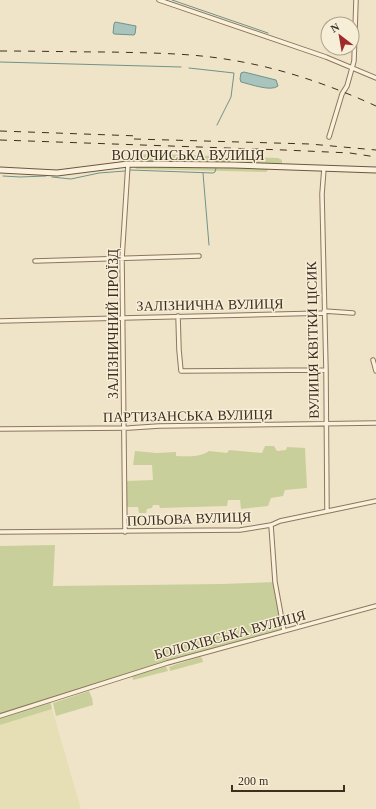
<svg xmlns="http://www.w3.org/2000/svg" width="376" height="809" viewBox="0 0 376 809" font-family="'Times New Roman',serif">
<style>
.farmland{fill:#e6deb5}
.green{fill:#c9cf9b}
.water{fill:#a9c4bc;stroke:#6f938a}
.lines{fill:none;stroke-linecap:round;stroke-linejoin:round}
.stream{stroke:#6f938a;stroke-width:1}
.minor-casing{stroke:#8d765c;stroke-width:5.5}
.secondary-casing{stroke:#6f573f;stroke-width:7}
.minor{stroke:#faf1dc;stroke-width:3.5}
.secondary{stroke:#faf1dc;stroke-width:5}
.rail{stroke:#3d2e20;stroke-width:1;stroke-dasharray:7 7;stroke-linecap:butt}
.labels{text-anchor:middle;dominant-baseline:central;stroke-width:3;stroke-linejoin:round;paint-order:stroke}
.street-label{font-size:14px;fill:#3d2e20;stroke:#f7eed8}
</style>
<rect width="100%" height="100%" fill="#f0e4c8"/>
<!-- farmland -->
<path class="farmland" d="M52 709 81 809H0V725Z"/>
<!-- green -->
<path class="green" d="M154 154 278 158 282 160V163L280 165 137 161H134V158L135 155Z
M136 166 267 167 268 170 266 172 136 169 135 167Z
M265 446H274L277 451 286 450 287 447 305 448 307 488 285 490 283 496 271 498 268 506 241 509 240 500H228L227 506 160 508 159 505H153L152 508 147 509 146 513H139L138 507H126L125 481 153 480 152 465H133L135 451 157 453 176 452V456C188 456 199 458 209 451L227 453 229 450 262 453Z
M55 545 53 586 222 584 275 582 284 631 226 647 50 700 52 709 0 725V546Z
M200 657 202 658 203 662 170 671 169 667 174 665Z
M166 666 168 671 133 680 132 675Z
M89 691 92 698 93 705 56 716 53 703Z"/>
<!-- water -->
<path class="water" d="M115 22 136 26 135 34 134 35 114 34 113 33 114 24Z
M244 72 276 80 278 86C271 92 250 84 241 82L240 79 241 73Z"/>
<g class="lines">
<!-- stream -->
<path class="stream" d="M172 0 268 33
M0 62 181 67
M189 68 234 73 231 97 217 125
M130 170 213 173 215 172 216 168
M203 173 209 245
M3 176 20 177 46 176
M52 177 71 179 99 173 125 171"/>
<!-- minor casing -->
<g class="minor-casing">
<path id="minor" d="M159 0 326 57 376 78
M329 137 342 94 347 86 354 61 356 0
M324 168 322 194 326 370 327 511
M35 261 199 256
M324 311 353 313
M178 316 179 350 181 371 326 370
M0 321 324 313
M373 360 376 371
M0 429 129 428 159 426 376 423
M271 525 275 582 284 631
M0 532 240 530 271 525 280 521 376 501
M125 532 122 258 128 164
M0 716 167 663 376 606"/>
</g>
<!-- secondary casing -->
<g class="secondary-casing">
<path id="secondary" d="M0 170 57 173 128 164 233 165 376 170"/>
</g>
<!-- minor -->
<use href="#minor" class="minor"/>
<!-- secondary -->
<use href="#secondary" class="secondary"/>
<!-- rail -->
<path class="rail" d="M0 51C37 51 73 52 110 52 150 53 191 53 231 60 281 68 330 85 376 106
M0 131 139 136
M134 139 310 144 376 150
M0 140 284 150 350 153 376 157"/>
</g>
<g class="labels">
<!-- street labels -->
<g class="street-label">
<text x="188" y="155">ВОЛОЧИСЬКА ВУЛИЦЯ</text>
<text transform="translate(210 305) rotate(-1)">ЗАЛІЗНИЧНА ВУЛИЦЯ</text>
<text transform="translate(113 324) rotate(-90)">ЗАЛІЗНИЧНИЙ ПРОЇЗД</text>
<text transform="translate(313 340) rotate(-91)">ВУЛИЦЯ КВІТКИ ЦІСИК</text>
<text transform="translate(188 416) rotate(-1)">ПАРТИЗАНСЬКА ВУЛИЦЯ</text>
<text transform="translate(189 519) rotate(-2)">ПОЛЬОВА ВУЛИЦЯ</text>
<text transform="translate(230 635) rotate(-15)">БОЛОХІВСЬКА ВУЛИЦЯ</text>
</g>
</g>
<!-- north arrow -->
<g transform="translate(340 36) rotate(329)"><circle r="19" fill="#f7eed8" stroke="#ada18e"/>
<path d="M0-3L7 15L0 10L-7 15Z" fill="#9e2a2b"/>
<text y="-6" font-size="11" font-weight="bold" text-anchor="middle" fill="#3d2e20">N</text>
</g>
<!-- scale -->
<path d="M232 785v6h112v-6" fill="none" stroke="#3d2e20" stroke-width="2"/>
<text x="238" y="785" font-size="12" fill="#3d2e20" stroke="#f7eed8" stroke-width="3" paint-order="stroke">200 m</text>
</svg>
